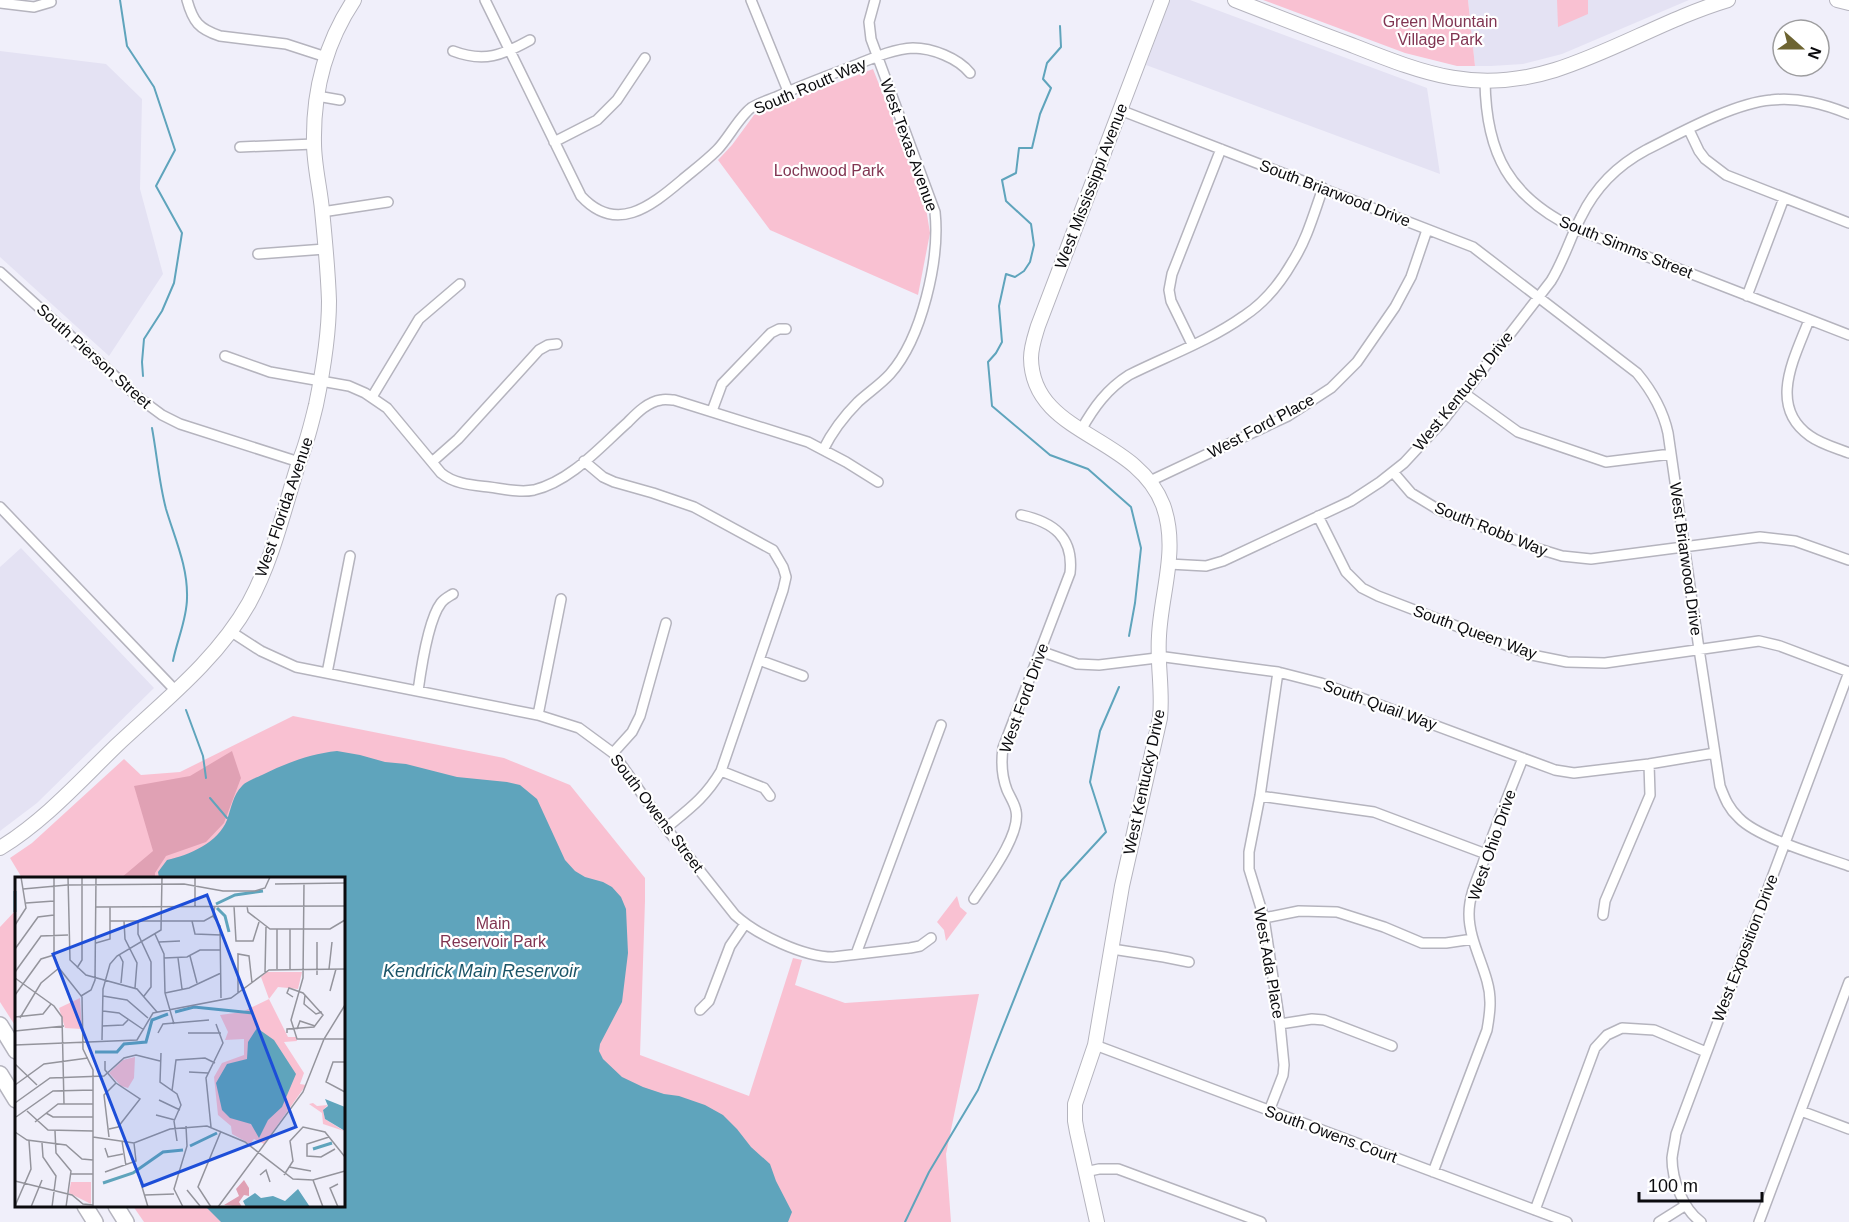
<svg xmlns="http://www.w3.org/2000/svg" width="1849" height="1222" viewBox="0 0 1849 1222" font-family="Arial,sans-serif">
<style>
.built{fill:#e4e2f3}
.green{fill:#f9c1d2}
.forest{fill:#e0a1b4}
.water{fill:#5fa4bc}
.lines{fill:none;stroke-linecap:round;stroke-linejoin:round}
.stream{stroke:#5fa4bc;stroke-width:2}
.street-casing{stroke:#b5b4be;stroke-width:12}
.secondary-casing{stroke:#b5b4be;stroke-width:16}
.primary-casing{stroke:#b5b4be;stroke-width:18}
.street{stroke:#fff;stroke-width:9}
.secondary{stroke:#fff;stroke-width:14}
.primary{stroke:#fff;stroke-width:15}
.labels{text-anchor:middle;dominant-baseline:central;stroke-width:4.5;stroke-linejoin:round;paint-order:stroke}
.park-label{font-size:16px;fill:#813552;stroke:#fff}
.street-label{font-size:16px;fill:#0b0b0e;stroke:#fff}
.water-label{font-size:18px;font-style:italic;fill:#1b5466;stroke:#fff}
.inset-river{fill:none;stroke:#5fa4bc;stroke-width:3}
.inset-road{fill:none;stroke:#94949c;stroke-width:1.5}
.view{fill:#1d4ed8;fill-opacity:0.15;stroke:#1d4ed8;stroke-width:3}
.inset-edge{fill:none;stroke:#0b0b0e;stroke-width:3}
</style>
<rect width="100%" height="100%" fill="#f0effa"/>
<!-- built -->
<path class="built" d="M1170 0H1190L1427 88 1440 174 1146 65Z
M1468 0H1689L1562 54 1523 64 1491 66H1475Z
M0 51 106 64 142 99 140 189 163 274 109 356 0 257Z
M21 548 154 688 37 803 0 831V567Z"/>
<!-- green -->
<path class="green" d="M1263 0H1468L1475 66H1457L1405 53Z
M1557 0H1588V14L1558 27Z
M873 69 925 202 930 233 918 295 770 230 718 160 732 145 754 115Z
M293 716 504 758 570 785 645 878V901L640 1055 749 1096 793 958 802 960 795 985 845 1003 979 994 946 1154 951 1222H144L133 1206H344V878H22L10 858 32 843 124 759 141 775 180 772Z
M957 896 960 907 967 913 946 941 944 930 937 922Z
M16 910V1027L0 1002V927Z"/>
<!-- forest -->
<path class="forest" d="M232 751 241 778 224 823 206 842 166 856 155 873V878H121L153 851 134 786 190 776Z"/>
<!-- water -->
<path class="water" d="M337 751 360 755 385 762 406 764 457 777 507 782 520 785 537 799 565 860 575 871 585 877 603 882 612 887 621 897 626 909 628 953 622 1002 600 1044 599 1051 603 1059 622 1077 643 1087 664 1094 679 1096 705 1105 723 1115 737 1129 751 1147 770 1164 776 1181 792 1212 788 1222H221L205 1206H344V878H159L158 872 167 860C189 855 218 843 227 820 231 809 233 795 242 786 246 781 256 778 262 775 286 763 310 754 337 751Z"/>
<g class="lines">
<!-- stream -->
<path class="stream" d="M120 0 127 46 154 87 175 150 156 186 182 233 174 283 162 311 144 339 142 362 143 376
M1060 26 1061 47 1047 63 1043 79 1051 88 1040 114 1032 148H1019L1016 173 1002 180 1006 201 1031 224 1034 245 1030 262 1024 271 1015 277 1006 274 999 306 1002 342 996 353 988 362 992 406 1050 455 1088 469 1131 507 1141 548 1135 603 1129 636
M152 428C157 455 159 483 166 509 175 539 188 567 187 598 187 619 177 640 173 661
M186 710 203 756 206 778
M210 798 227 818
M905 1222 929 1172 978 1090 1061 881 1106 832 1090 782 1100 731 1119 687"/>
<!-- street casing -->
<g class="street-casing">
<path id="street" d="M187 0C193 22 199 29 220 36L286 44 326 57
M485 0 581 196C616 234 650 207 682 180 694 170 706 161 717 150 728 139 739 117 751 108 758 103 769 100 776 97 800 86 824 77 848 68 869 60 891 49 913 48 932 48 958 58 970 73
M751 0 788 91
M0 3 34 7 51 2
M453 51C484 63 503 55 530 40
M1485 81C1486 154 1509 197 1576 229L1849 335
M317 96 340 100
M1120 110 1473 247 1637 373C1652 391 1663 410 1668 433L1699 649 1720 786C1725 799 1729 809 1739 818 1758 838 1821 856 1849 866
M1689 130 1699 151 1705 159 1726 175 1849 223
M554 142 597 120 617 100 645 58
M240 147 314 144
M322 212 388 202
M258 254 325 249
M0 272 139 398 162 415 180 424 299 462
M1747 296 1784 198
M1809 320C1795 357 1767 406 1810 436 1821 444 1836 448 1849 453
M1192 344 1171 301 1169 290 1172 274 1221 149
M225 356 270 372 349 386 365 393 387 408 441 473C454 484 472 485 489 487 504 489 519 493 534 490 571 481 600 447 627 423 636 414 647 402 661 400 665 399 670 400 674 400L808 442 846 462 878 482
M1464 393 1518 432 1606 462 1671 454
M372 397 419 319 460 284
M712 411 722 384 771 333 779 329H786
M1081 430C1094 407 1107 389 1129 375 1167 356 1209 341 1244 316 1264 303 1281 282 1293 261 1307 239 1314 213 1323 188
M823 450C832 432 844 416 858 402 869 392 881 384 890 374 922 338 940 259 935 212L871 39 869 22 875 0
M584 461 603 477 614 482 653 493 694 507 773 550 783 567 786 577 783 590 721 771C705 798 689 809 666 828
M432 462 458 439 539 350 548 345 557 344
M1393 472 1411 493 1439 510 1539 549 1562 556 1591 559 1760 537 1795 541 1849 560
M1150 481 1288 416 1331 388 1357 362 1395 307 1411 277 1427 230
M0 507 175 690
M1318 516 1346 572 1362 588 1378 596 1532 655 1567 662 1605 663 1759 641 1780 646 1849 672
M1169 564 1206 566 1223 561 1351 501 1380 482 1404 463 1442 422 1551 281C1564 260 1570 238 1581 217 1595 188 1618 165 1646 150 1680 133 1734 103 1771 100 1799 97 1824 104 1849 114
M230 631 261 651 296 667 538 715 579 728 613 753 666 828 735 915C757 935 804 957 833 957L910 948 920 946 931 938
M1040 651 1077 664 1099 665 1165 657 1278 672 1321 683 1555 770 1574 773 1649 764 1715 753
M759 660 803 676
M327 673 350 556
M418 691C421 669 428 620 441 603 444 599 448 597 453 594
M538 715 561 599
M613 753 632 732 640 716 666 623
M721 771 764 788 770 796
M1260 796 1374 812 1486 854
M974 899C987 879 1021 835 1016 811 1015 804 1010 797 1007 790 1002 777 1001 762 1003 748L1070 573C1074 537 1053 522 1021 515
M1603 915 1605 901 1650 795 1649 764
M1264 918 1299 911 1337 912 1384 927 1422 943H1446L1473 939
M1112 949 1164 957 1189 962
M856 954 941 725
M700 1010 709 1001 730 946 745 924
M1280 1024 1312 1019 1324 1020 1392 1046
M1095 1045 1567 1222
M1269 1111 1283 1075 1284 1065 1280 1024 1264 918 1249 869V852L1260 796 1278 672
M1801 1111 1849 1129
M1085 1172 1099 1169H1118L1261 1222
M1433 1172 1487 1030C1490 1013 1492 998 1487 981 1481 959 1469 937 1469 914 1469 897 1476 881 1482 866 1494 829 1509 794 1523 758
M1535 1210 1595 1048 1607 1035 1622 1028 1654 1030 1706 1052
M1659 1222 1686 1205
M1701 1222C1683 1209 1672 1180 1672 1158 1673 1150 1675 1142 1676 1134L1849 672
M1759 1222 1849 982"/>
</g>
<!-- secondary casing -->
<g class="secondary-casing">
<path id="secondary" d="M1235 0C1273 15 1311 30 1349 44 1423 73 1475 95 1555 70 1615 51 1668 18 1728 0
M1837 0 1849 3
M0 848C44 821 79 782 116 746 163 702 217 660 249 603 273 559 284 509 299 462 307 443 311 425 316 405 323 371 329 336 329 301 328 271 325 240 322 210 320 188 314 165 314 143 313 92 326 42 354 0
M1097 1222 1077 1132 1075 1121V1104L1095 1045 1122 886 1160 718C1163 691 1157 664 1159 636 1161 592 1179 549 1163 505 1136 434 1032 436 1031 358 1031 347 1035 336 1038 326L1162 0"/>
</g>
<!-- primary casing -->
<g class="primary-casing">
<path id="primary" d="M0 1025 16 1051
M0 1074 16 1100
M85 1206 95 1222
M116 1206 126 1222"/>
</g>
<!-- street -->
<use href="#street" class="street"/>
<!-- secondary -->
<use href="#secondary" class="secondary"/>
<!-- primary -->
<use href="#primary" class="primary"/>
</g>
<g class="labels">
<!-- park labels -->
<g class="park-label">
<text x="1440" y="21">Green Mountain<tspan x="1440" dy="18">Village Park</tspan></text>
<text x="829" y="170">Lochwood Park</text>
<text x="493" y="923">Main<tspan x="493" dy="18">Reservoir Park</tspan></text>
</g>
<!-- street labels -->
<g class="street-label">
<text transform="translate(810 86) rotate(-23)">South Routt Way</text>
<text transform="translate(909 145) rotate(70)">West Texas Avenue</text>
<text transform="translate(1091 186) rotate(-69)">West Mississippi Avenue</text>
<text transform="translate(1335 193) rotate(21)">South Briarwood Drive</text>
<text transform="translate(1626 247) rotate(22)">South Simms Street</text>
<text transform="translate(94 356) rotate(42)">South Pierson Street</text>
<text transform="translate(1463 391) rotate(-51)">West Kentucky Drive</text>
<text transform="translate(1261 426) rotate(-28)">West Ford Place</text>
<text transform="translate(284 507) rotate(-71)">West Florida Avenue</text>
<text transform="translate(1491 529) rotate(22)">South Robb Way</text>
<text transform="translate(1686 559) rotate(82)">West Briarwood Drive</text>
<text transform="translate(1475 632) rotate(20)">South Queen Way</text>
<text transform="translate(1024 698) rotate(-70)">West Ford Drive</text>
<text transform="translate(1380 705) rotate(20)">South Quail Way</text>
<text transform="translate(1144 782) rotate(-78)">West Kentucky Drive</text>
<text transform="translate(657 813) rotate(53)">South Owens Street</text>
<text transform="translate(1492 845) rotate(-71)">West Ohio Drive</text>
<text transform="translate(1745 948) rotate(-69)">West Exposition Drive</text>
<text transform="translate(1269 963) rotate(80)">West Ada Place</text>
<text transform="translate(1331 1134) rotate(20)">South Owens Court</text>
</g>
<!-- water labels -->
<g class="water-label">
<text x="481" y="971">Kendrick Main Reservoir</text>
</g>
</g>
<!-- overview -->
<g transform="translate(15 877)">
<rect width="330" height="330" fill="#f0effa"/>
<path d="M252 95H287L283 112 263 110 254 122 273 160H281L282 164 269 165 289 196 285 207 291 208 249 267 239 262 235 267 217 257 216 249 203 238 199 200 207 186 229 178V162L210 163 213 155 205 138 227 135 254 122 246 100ZM65 121 67 152 50 151 44 131ZM120 180 119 201 113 211 106 209 94 196 108 183ZM298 226 302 229 313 228 308 233 310 242 329 254 308 247 307 236 294 227ZM56 305H76V327L54 316Z" fill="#f9c1d2"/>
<path d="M229 303 234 311V319L229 318 224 325 227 330 209 328 224 319 221 312Z" fill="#e0a1b4"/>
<path d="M242 151 259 163 281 197 267 230 253 243 244 261 236 247 215 241 207 233 201 206 212 187 232 182 233 165ZM310 222 330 230V254L310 242 308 233 313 229ZM283 312 295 330H231L228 324 240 316 246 321 258 319 270 324Z" fill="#5fa4bc"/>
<path class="inset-river" d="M0 14V35M201 27 220 18 248 14M202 31 210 39 214 55M160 135 179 130 238 136M80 175H102L109 167 131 165 137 143 153 137M175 269 202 256M298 272 317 266M88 306 118 296 148 275 168 273"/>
<path class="inset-road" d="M39 0V79L44 91 67 120 68 172 78 193V330M53 0 55 83 71 98 122 112 142 135M180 0V29M289 6 288 101 276 143 282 162H309M260 7 330 6M8 12 52 8 169 7 208 14H240L250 11 255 0M11 26 39 24M219 29 221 64H238L244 45M232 29 233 35 255 52H315L330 43M81 30 330 29M198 39 205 49 206 121M95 44H189L198 39 200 29M109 44 110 62 122 86 120 111M123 44V57L136 85V110L129 119M177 44 180 57 206 58M0 48 11 31 6 0M262 52V92M140 57 149 77 150 116 159 147M144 65 165 64M302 65V98M81 66 95 62V30M0 72 23 40 39 38M104 77 108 85 106 106M175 79 182 106M149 81 172 80 185 73H206M163 81 167 112M62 91 67 83V0M275 92V52M314 92 317 65M0 95 26 59 53 58M250 95 251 50M0 101 39 129 47 140 49 227M315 114 321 92M150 116 174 111 206 96M223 116V77L234 79 237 106M0 118 26 82 39 78M290 118 289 127 301 137 307 135M66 119 76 113 80 103 81 0M88 119 112 123 133 141M88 134 104 136 129 153M0 140 28 137 36 127M5 141 26 106 44 91M87 149 108 148 113 143M282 152 285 144 300 149M0 154 49 149M143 156 148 147 194 143M173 156H206M272 156V152L299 150 308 138 288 116 274 111 272 116 278 120M309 162H330M87 163 88 112 95 87 102 79 146 53 147 0M0 168 122 163 138 136 216 121 254 93 330 92M146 176 145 205 162 217 166 228 159 244 162 264M90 184V193L101 206 125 222 103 250 94 252M330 185H318L311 205 330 215M0 187 22 208M174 195 193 196M0 208 29 187 73 181M157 214 161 183 190 181 200 186M144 223 165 233M0 226 35 201 89 199 109 181 121 178 145 184M12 234 33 253 78 254M31 236 38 240H78M141 238 160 243M1 240 38 214 78 213M20 245 43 227H78M196 250 191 201 208 166 201 147M40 254 41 276 56 294 51 330M0 255 12 263 51 268 67 282 78 283M78 260 119 266 155 252 192 249 230 265 278 302 298 303 330 294M94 260 89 218 101 206M314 260 292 267V279L306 280 320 272M107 264 111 289M27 266 28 280 41 299 37 330M90 271 93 280 108 277M274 290 296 294M90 295 121 284 119 266M56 297H78M245 298 251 293 255 305M269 298 278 284 275 264 288 250 310 255 330 280M125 303 133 330M298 303 308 330M0 304 57 318 68 327 78 328M172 313 185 329M130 318 159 317M0 329 16 292 14 264M16 330 27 303M168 330 159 312 172 269 171 249M196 330 183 310 206 254M203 330 288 215 309 162 330 128M323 330 315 311 323 307"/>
<path class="view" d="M192 18 281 250 128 309 38 77Z"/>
<rect width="330" height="330" class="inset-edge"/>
</g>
<!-- north arrow -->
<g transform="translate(1801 48) rotate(111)"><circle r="28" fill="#ffffff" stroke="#9d9d9f" stroke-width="1.5"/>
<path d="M0-4.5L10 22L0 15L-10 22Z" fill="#6d6431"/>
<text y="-9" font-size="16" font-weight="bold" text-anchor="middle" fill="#0b0b0e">N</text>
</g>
<!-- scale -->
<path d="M1639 1192v9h123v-9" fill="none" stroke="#0b0b0e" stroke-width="3"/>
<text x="1648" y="1192" font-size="18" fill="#0b0b0e" stroke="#ffffff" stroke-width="4.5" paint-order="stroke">100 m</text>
</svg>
